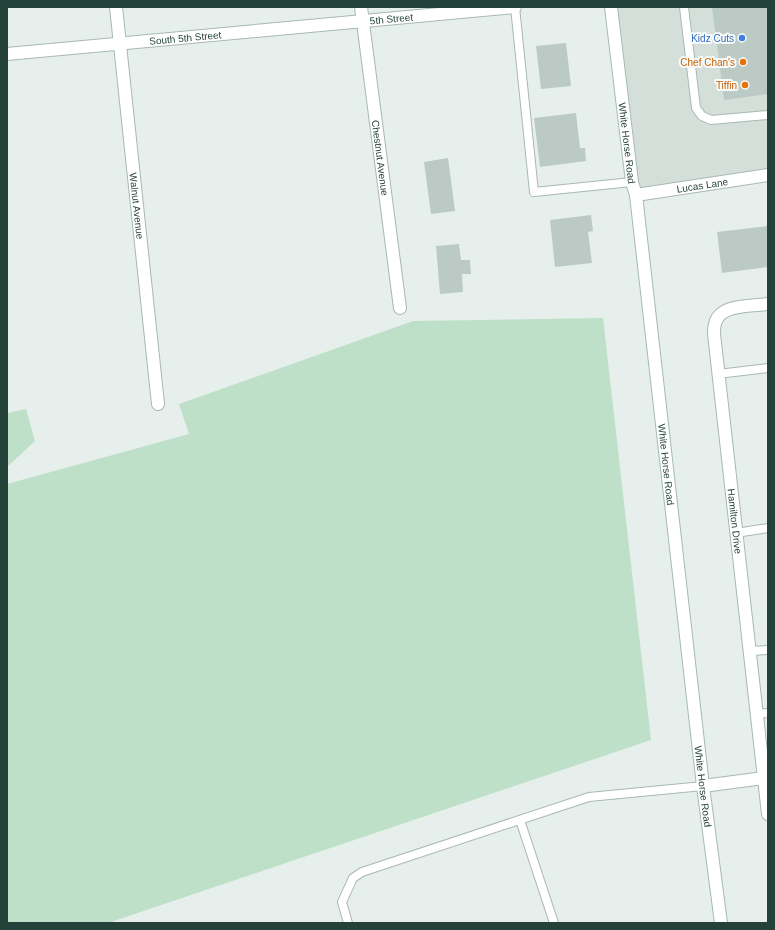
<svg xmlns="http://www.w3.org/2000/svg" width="775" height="930" viewBox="0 0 775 930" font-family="Helvetica,sans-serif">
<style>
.built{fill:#d4dfda}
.green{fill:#bfe0c8}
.building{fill:#bbcac4}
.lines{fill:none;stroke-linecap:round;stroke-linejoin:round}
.service-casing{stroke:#a8b8b2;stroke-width:10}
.minor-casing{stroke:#a8b8b2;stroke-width:14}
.secondary-casing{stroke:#a4bbb3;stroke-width:14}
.service{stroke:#fff;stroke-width:8}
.minor{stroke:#fff;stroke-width:12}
.secondary{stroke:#fff;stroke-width:12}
.shop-dot{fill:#3f7fe0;stroke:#f7fbf9;stroke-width:1.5}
.food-dot{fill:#e8710a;stroke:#f7fbf9;stroke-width:1.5}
.labels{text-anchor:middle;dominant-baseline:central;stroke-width:4;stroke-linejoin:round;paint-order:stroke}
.street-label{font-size:10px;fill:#24423a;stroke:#f7fbf9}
.shop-label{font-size:10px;fill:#366cbe;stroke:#f7fbf9;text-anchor:end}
.food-label{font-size:10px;fill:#c56008;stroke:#f7fbf9;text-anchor:end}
</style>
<rect width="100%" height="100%" fill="#e6efeb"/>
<!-- built -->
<path class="built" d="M611 7H768V175L636 195Z"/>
<!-- green -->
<path class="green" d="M603 318 651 740 108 923H7V484L189 434 179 404 413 321Z
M26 409 35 441 7 467V413Z"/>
<!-- building -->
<path class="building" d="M712 7H768V94L724 100Z
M566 43 571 86 541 89 536 46Z
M576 113 580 148H585L586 161 540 167 534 118Z
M448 158 455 211 431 214 424 162Z
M591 215 593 231 588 232 592 263 555 267 550 220Z
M768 226V267L722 273 717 232Z
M459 244 461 260H470L471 274H462L463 292 440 294 436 246Z"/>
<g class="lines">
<!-- service casing -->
<g class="service-casing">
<path id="service" d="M515 7 534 192 632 182
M684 7 696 108 702 116 711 120 768 115
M718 374 768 368
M736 533 768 528
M750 651 768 650
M757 714 768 713
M520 820 554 923
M348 923 342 902 353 878 362 872 589 797 703 786"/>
</g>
<!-- minor casing -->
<g class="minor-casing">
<g id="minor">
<path id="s1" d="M116 7 158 404"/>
<path id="s2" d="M361 7 400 308"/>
<path id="s3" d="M7 54 515 7"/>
<path id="s4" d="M636 195 768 175"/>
<path id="s5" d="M768 304C753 306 722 304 716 321 714 325 714 330 714 334L768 814"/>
<path d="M703 786 764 778"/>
</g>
</g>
<!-- secondary casing -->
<g class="secondary-casing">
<g id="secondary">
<path id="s6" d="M611 7 632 182 636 195 703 786 721 923"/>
</g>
</g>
<!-- service -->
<use href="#service" class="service"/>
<!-- minor -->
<use href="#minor" class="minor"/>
<!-- secondary -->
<use href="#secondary" class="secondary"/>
</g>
<!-- markers -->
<circle class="shop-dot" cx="742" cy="38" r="4"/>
<g class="food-dot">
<circle cx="743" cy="62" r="4"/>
<circle cx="745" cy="85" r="4"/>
</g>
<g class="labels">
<!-- street labels -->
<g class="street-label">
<text stroke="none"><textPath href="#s3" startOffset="386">5th Street</textPath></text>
<text stroke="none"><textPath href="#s3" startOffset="179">South 5th Street</textPath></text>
<text stroke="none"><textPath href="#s6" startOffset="137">White Horse Road</textPath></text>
<text stroke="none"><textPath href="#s2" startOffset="152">Chestnut Avenue</textPath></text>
<text stroke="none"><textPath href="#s4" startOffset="67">Lucas Lane</textPath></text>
<text stroke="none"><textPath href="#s1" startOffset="200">Walnut Avenue</textPath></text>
<text stroke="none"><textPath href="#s6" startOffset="461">White Horse Road</textPath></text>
<text stroke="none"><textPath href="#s5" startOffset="259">Hamilton Drive</textPath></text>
<text stroke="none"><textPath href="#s6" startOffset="785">White Horse Road</textPath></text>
</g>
<!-- shop labels -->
<g class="shop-label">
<text x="734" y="38">Kidz Cuts</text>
</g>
<!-- food labels -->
<g class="food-label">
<text x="735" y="62">Chef Chan's</text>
<text x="737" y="85">Tiffin</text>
</g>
</g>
<!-- border -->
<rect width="775" height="930" fill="none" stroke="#24423a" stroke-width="16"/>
</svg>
